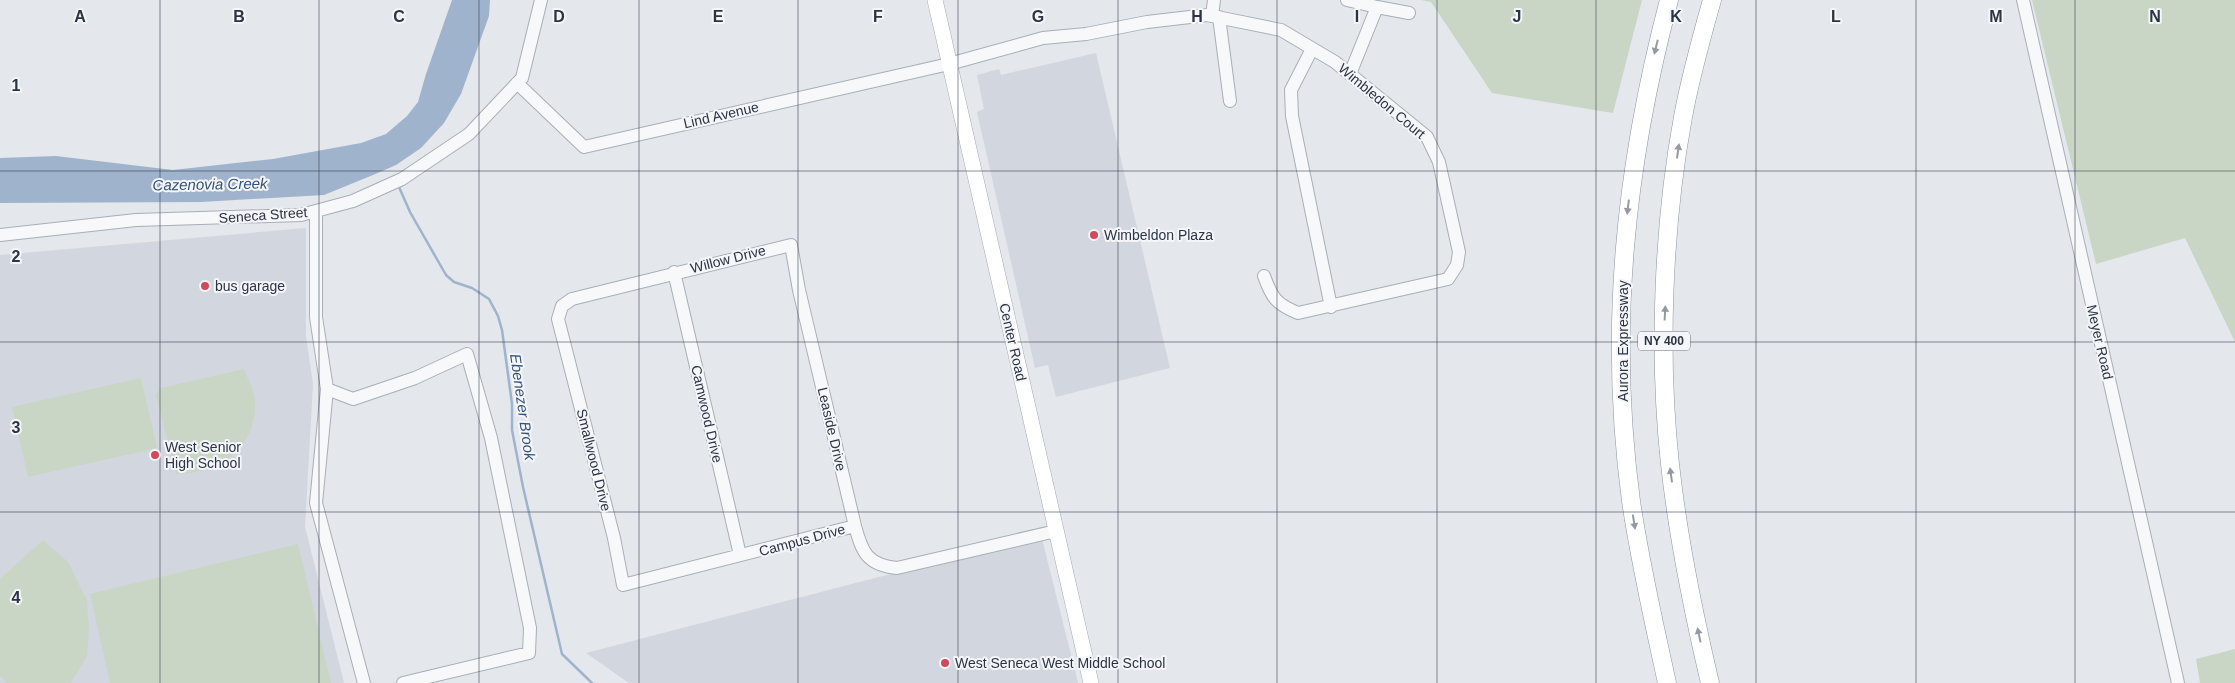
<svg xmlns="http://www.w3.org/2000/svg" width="2235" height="683" viewBox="0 0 2235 683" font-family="Arial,sans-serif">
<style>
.built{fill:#d2d6de}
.green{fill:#c9d6c5}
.water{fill:#9fb4cc}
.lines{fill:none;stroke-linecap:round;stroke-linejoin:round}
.stream{stroke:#9fb4cc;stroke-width:2.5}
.minor-casing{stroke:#a9aeb7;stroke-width:14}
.major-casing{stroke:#a3abb8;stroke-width:16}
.highway-casing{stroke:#8b94a3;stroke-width:19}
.minor{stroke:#f7f8fa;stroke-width:12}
.major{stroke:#fff;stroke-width:15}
.highway{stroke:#fff;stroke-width:18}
.oneway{fill:#959aa2}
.grid{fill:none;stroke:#2b3445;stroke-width:1;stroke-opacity:0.55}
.poi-dot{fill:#d1495b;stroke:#f4f6f9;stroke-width:2}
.labels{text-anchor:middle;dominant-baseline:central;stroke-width:4;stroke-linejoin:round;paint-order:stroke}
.shield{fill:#f4f6f9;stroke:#676e7b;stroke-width:1}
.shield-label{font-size:12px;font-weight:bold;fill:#2b3445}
.street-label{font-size:14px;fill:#2b3445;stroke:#f4f6f9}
.poi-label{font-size:14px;fill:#2b3445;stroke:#f4f6f9;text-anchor:start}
.water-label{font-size:15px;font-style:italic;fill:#34527a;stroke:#f4f6f9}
.grid-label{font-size:16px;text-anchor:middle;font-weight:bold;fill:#2b3445;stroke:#f4f6f9;stroke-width:4;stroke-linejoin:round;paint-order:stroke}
</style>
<rect width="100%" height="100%" fill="#e4e7ec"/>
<!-- built -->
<path class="built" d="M1096 53 1170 368 1056 397 1048 365 1035 368 977 112 984 109 977 75 999 69 1001 75Z
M306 228V336L313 384 305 527 344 683H0V255Z
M1041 535 1078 683H629L586 653Z"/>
<!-- green -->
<path class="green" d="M1421 0H1642L1613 113 1492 93 1431 2Z
M2032 0H2235V342L2185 238 2096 264Z
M244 369C248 379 254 390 255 402 256 450 220 472 176 474L156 395 161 388Z
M141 378 157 448 28 477 12 407Z
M43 540 68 562 87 601 89 629 87 656 71 683H7L0 676V579Z
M298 544 331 683H110L90 594Z
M2235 649V683H2200L2196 659Z"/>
<!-- water -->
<path class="water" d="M452 0H490L489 16 461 94 444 123 421 148 396 165 373 175 324 195 201 202 0 203V158L56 156 173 170 273 159 361 143 386 134 407 116 418 102 426 74Z"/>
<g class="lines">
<!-- stream -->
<path class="stream" d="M399 187 410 212 446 275 454 282 472 288 489 299 498 316 502 330 512 404V430L523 487 562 654 592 683"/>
<!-- minor casing -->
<g class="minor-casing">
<path id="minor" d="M1347 0 1377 7 1350 74
M2023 0 2178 683
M1377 7 1409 13
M1212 16 1214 0
M1219 17 1230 101
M1312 49 1291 90 1292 116 1331 307
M517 83 584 147 949 64 1043 38 1086 34 1147 22 1207 15 1281 30 1335 62 1427 137 1439 162 1459 252 1457 265 1448 279 1298 313C1276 304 1272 298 1264 276
M316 211V317L327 389 316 503 364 683
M0 235 136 220 301 215 353 201 402 179 469 134 522 78 541 0
M674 272 740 555
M327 389 353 399 415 378 467 354 491 438 530 628 529 653 403 683
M855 526 623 585 614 538 558 319 562 306 572 299 791 245 799 290 855 526C862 552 867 565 897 568L1056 531"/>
</g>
<!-- major casing -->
<g class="major-casing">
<path id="major" d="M935 0 1091 683"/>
</g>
<!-- highway casing -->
<g class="highway-casing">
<path id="highway" d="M1667 683C1654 623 1640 563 1631 501 1608 329 1625 167 1669 0
M1710 683C1693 611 1678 538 1670 464 1658 355 1663 225 1683 117 1690 78 1701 39 1712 0"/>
</g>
<!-- minor -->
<use href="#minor" class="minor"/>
<!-- major -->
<use href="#major" class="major"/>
<!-- highway -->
<use href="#highway" class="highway"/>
</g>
<!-- one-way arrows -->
<defs><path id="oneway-solid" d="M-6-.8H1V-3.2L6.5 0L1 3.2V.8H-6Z" transform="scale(1.25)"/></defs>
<g class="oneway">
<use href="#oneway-solid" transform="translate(1656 47) rotate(104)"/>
<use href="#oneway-solid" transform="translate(1678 151) rotate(-82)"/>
<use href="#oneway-solid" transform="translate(1628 207) rotate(97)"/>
<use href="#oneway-solid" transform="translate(1665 313) rotate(-87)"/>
<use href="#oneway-solid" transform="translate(1671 475) rotate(-98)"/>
<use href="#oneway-solid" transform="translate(1634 522) rotate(81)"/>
<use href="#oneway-solid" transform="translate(1699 635) rotate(-102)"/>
</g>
<!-- grid -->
<path class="grid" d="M160 0V683M319 0V683M479 0V683M639 0V683M798 0V683M958 0V683M1118 0V683M1277 0V683M1437 0V683M1596 0V683M1756 0V683M1916 0V683M2075 0V683M0 171H2235M0 342H2235M0 512H2235"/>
<!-- markers -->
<g class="poi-dot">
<circle cx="1094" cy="235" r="5"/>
<circle cx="205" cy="286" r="5"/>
<circle cx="155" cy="455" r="5"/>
<circle cx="945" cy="663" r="5"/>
</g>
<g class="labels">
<!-- shield labels -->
<rect class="shield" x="1638" y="331.5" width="52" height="19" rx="4"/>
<g class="shield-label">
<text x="1664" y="341">NY 400</text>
</g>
<!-- street labels -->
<g class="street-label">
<text transform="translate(1382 101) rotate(40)">Wimbledon Court</text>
<text transform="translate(721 115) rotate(-13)">Lind Avenue</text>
<text transform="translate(263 215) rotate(-4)">Seneca Street</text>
<text transform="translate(728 259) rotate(-14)">Willow Drive</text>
<text transform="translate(1623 341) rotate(-90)">Aurora Expressway</text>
<text transform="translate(1013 342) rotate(77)">Center Road</text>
<text transform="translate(2100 342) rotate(77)">Meyer Road</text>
<text transform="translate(707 414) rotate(77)">Camwood Drive</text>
<text transform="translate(832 429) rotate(77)">Leaside Drive</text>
<text transform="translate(594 460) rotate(76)">Smallwood Drive</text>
<text transform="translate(802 540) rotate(-15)">Campus Drive</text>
</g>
<!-- poi labels -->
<g class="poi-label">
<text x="1104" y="235">Wimbeldon Plaza</text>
<text x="215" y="286">bus garage</text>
<text x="165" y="447">West Senior<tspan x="165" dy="16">High School</tspan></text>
<text x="955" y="663">West Seneca West Middle School</text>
</g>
<!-- water labels -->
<g class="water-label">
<text transform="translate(210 184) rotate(-1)">Cazenovia Creek</text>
<text transform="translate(523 407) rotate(82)">Ebenezer Brook</text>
</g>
</g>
<g class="grid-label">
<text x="80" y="22">A</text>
<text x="239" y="22">B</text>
<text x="399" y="22">C</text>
<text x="559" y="22">D</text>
<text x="718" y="22">E</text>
<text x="878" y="22">F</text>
<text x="1038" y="22">G</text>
<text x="1197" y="22">H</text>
<text x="1357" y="22">I</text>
<text x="1517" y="22">J</text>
<text x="1676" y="22">K</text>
<text x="1836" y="22">L</text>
<text x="1996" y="22">M</text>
<text x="2155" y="22">N</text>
<text x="16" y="91">1</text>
<text x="16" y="262">2</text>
<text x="16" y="433">3</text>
<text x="16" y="603">4</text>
</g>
</svg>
